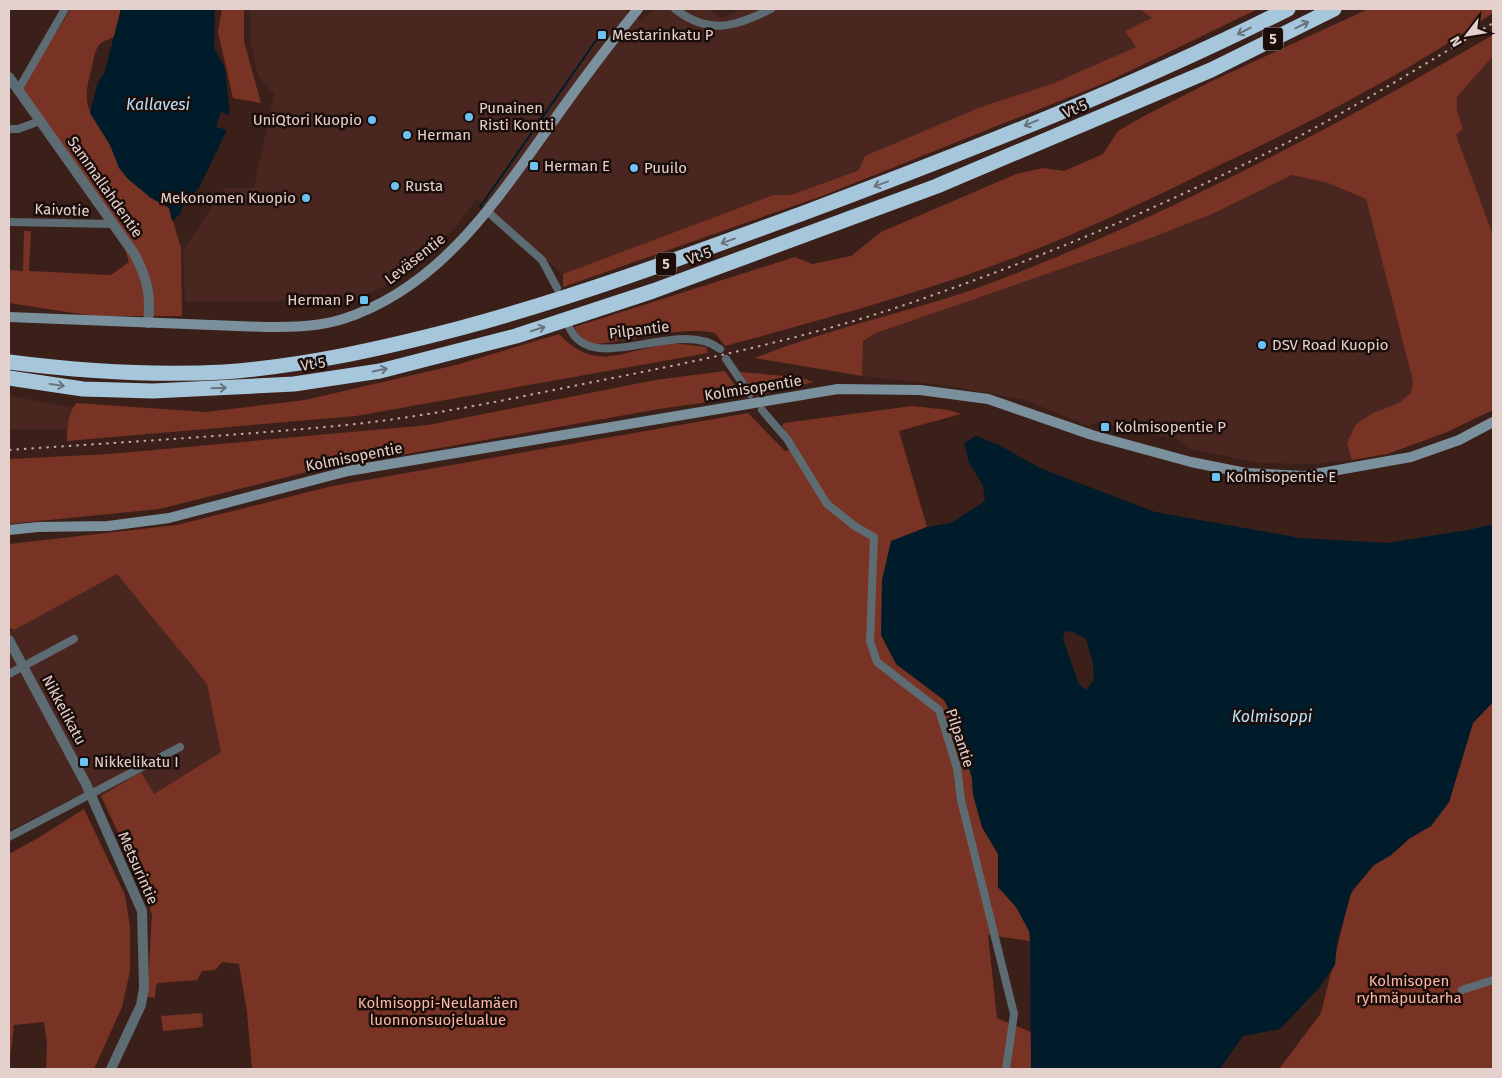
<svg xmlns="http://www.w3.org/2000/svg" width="1502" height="1078" viewBox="0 0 1502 1078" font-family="'Fira Sans',sans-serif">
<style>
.built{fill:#492720}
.green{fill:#793324}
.water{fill:#001c2b;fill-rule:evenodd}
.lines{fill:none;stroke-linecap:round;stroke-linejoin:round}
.stream{stroke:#001c2b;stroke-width:2}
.minor{stroke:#5d6b73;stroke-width:8}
.tertiary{stroke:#5d6b73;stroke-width:10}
.secondary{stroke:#7b909d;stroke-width:10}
.motorway{stroke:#a6c7db;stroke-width:15}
.rail{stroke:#bea9a4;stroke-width:2;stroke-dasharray:2.5 5;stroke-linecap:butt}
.oneway{stroke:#67737d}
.poi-dot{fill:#6cc3f2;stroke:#1a0d0a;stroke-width:2}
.labels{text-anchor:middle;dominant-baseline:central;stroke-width:5;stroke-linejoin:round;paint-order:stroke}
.shield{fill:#1a0d0a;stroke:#a79692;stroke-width:1}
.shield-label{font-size:14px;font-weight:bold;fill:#e4d0cc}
.poi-label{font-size:15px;fill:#e4d0cc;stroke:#1a0d0a;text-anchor:start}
.street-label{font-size:15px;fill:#e4d0cc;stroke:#1a0d0a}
.park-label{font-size:15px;fill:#fcb6a5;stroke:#1a0d0a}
.water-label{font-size:16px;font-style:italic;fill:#b7e2fb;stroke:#1a0d0a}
</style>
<rect width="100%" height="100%" fill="#3b1f19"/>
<!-- built -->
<path class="built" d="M249 9H623L641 21 654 9H709L721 18 742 9H1140L1152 18 1136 47 1054 83 981 107 859 169 791 195H773L563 274 477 199 452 231 409 261 389 284 360 297H303L281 301H185L183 250 225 188H254L274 94 258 76 251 45Z
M1493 56V235L1456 135 1463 129 1457 111V97Z
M1292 175 1328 183 1366 199 1413 381 1412 393 1399 403 1373 413 1347 443 1352 460 1314 464 1258 463 1191 449 1175 438 1133 433 1099 421 1089 426 1025 400 950 386 862 376 863 341 876 333 1148 239 1210 215Z
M9 396 73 407 67 429H9Z
M117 574 207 684 221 752 154 794 141 772 101 796 70 799 9 831V632Z"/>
<!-- green -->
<path class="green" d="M71 9H121L115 35C111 40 103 40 99 45 95 50 93 61 92 67 79 112 92 111 111 146 117 158 119 170 129 179 141 191 156 198 169 208L181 248 182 316H93L9 303V270L23 271 24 231H31L29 271 111 275 129 262 116 221 20 89Z
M222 9H244V41L261 103 233 98 218 32Z
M1140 9H1258L1107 82 822 196 563 287V274L773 195H791L859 170 865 156 981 107 1054 83 1136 47 1125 31 1152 18Z
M1368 9H1493V13C1409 72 1317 119 1224 163 1165 192 1105 221 1044 246 941 288 832 317 725 346L715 333C683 326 632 340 597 344 585 342 579 339 574 327L795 257 812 264 851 256 881 232 1016 174 1043 168 1064 171 1103 154 1118 131 1144 116 1212 81Z
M1493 35V56L1457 97V111L1463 129 1456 135 1493 235V410L1445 433 1387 454 1352 460 1347 443 1356 424 1373 413 1399 403 1411 393 1413 381 1366 199 1328 183 1292 175 1210 215 1148 239 876 333 863 341 862 376 755 358C834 326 919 311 999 280 1171 214 1334 127 1493 35Z
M559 334C598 375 625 348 671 344 682 343 695 346 706 347L708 353 356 416 67 441C67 430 68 410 77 403L205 412 305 400 456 365Z
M725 371 743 397 659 409 311 471 159 509 9 524V459L109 454 428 425 655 380Z
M740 372 798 377 814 382 755 396Z
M912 406 949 410 961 414 899 431 927 527 891 542 896 664 944 700 953 717 972 778 973 794 982 827 998 854V887C1012 902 1030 920 1030 941L988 935 997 1018 1031 1032V1069H252L247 1012 239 964 222 962 215 970 202 971 197 980 159 983 156 985 155 998 147 997 152 915 144 889 101 796 141 772 154 794 221 752 207 684 117 574 14 630 9 627V544L177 525 332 486 748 413 785 451 797 449 782 426 784 423Z
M1493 702V1069H1279L1321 1013 1350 895 1374 865 1391 855 1410 838 1431 826 1449 802 1473 723Z
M84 809 125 895 130 927V971L122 1007 94 1069H46L47 1043 44 1022 14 1025 9 1066V854L38 838Z
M202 1013 203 1027 163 1031 161 1016Z"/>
<!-- water -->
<path class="water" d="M121 9H215L214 48 225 68 230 115 221 112 216 127 227 130 199 188 183 205 180 214 172 221 169 208 151 198 128 179 119 168 110 145 90 113 97 85 105 71Z
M976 436 997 444 1040 468 1155 512 1300 538 1388 543 1473 529 1493 524V702L1473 723 1449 802 1431 826 1410 838 1391 855 1374 865 1352 890 1337 943 1335 965 1319 988 1280 1029 1243 1036 1220 1069H1031L1030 933 1016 907 998 887V854L982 827 973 794 972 778 953 717 944 700 896 664 881 635 882 580 891 541 927 527 951 523 985 501 983 486 969 462 964 443ZM1065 631 1073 632 1086 639 1093 664 1094 680 1086 690 1079 684 1063 639Z"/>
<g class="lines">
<!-- stream -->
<path class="stream" d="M480 207 597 39"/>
<!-- minor -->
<path class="minor" d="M675 9C710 36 736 26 771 9
M18 90 65 9
M9 129H18L40 121
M488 212 542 260 557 288
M9 222 113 224
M569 327C592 379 679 316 720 349
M726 359 750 394
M762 410 787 439 827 504 856 527 874 537 870 641 877 662 939 710 957 768 961 800 1014 1014 1006 1069
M9 674 74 639
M9 837 180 747
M1462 990 1493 980"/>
<!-- tertiary -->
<path class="tertiary" d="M9 77 135 255C148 281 151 295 148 323
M9 640 86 784 142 911 144 988 141 1005 111 1069"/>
<!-- secondary -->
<path class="secondary" d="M9 317 265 327C291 327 318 327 343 319 439 288 494 204 549 127 578 86 607 47 638 9
M9 530 38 527 108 526 169 518 348 471 838 389 920 390 988 399 1092 435 1191 462 1246 473 1304 476 1411 457 1459 440 1493 422"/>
<!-- motorway -->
<path class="motorway" d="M9 362C80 371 152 376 224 372 304 366 380 349 457 329 577 297 692 254 809 211 971 150 1133 87 1288 9
M9 378 83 389 153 391 294 384 380 371 516 336 653 291 937 186 1211 70 1334 9"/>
<!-- rail -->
<path class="rail" d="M9 450C121 442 234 436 346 425 424 417 501 401 578 385 699 361 820 336 936 294 1047 255 1156 209 1261 156 1341 116 1417 69 1493 23"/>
</g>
<!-- one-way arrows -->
<defs><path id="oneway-shaft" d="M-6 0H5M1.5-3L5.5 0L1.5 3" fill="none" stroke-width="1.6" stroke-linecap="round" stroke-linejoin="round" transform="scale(1.25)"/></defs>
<g class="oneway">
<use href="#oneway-shaft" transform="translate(1302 25) rotate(-26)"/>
<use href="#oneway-shaft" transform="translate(1244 31) rotate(153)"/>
<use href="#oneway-shaft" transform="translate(1031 123) rotate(157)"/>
<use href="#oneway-shaft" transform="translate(881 184) rotate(160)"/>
<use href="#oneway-shaft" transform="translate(728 241) rotate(160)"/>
<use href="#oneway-shaft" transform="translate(538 329) rotate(-18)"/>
<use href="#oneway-shaft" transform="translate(380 370) rotate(-12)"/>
<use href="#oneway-shaft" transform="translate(57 385) rotate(8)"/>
<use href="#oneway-shaft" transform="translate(219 388) rotate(-2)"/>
</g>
<!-- markers -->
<g class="poi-dot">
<rect x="597" y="30" width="10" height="10" rx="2.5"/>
<circle cx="469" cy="117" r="5"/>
<circle cx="372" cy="120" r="5"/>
<circle cx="407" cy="135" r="5"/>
<rect x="529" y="161" width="10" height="10" rx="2.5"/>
<circle cx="634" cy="168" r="5"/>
<circle cx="395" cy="186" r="5"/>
<circle cx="306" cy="198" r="5"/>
<rect x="359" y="295" width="10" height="10" rx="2.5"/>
<circle cx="1262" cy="345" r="5"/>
<rect x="1100" y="422" width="10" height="10" rx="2.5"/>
<rect x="1211" y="472" width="10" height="10" rx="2.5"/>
<rect x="79" y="757" width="10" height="10" rx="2.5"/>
</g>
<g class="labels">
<!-- shield labels -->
<g class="shield">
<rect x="1263" y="27.5" width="20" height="23" rx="4"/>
<rect x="656" y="252.5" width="20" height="23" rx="4"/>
</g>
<g class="shield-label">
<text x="1273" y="39">5</text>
<text x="666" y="264">5</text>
</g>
<!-- poi labels -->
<g class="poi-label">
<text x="612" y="35">Mestarinkatu P</text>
<text x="479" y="108">Punainen<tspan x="479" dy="17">Risti Kontti</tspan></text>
<text x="362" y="120" text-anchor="end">UniQtori Kuopio</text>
<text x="417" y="135">Herman</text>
<text x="544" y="166">Herman E</text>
<text x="644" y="168">Puuilo</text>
<text x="405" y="186">Rusta</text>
<text x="296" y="198" text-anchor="end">Mekonomen Kuopio</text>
<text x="354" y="300" text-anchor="end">Herman P</text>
<text x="1272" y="345">DSV Road Kuopio</text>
<text x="1115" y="427">Kolmisopentie P</text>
<text x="1226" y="477">Kolmisopentie E</text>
<text x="94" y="762">Nikkelikatu I</text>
</g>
<!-- street labels -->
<g class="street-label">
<text transform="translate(1075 109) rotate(-23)">Vt 5</text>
<text transform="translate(105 187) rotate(55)">Sammallahdentie</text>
<text transform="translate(62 210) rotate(2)">Kaivotie</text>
<text transform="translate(699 256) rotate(-20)">Vt 5</text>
<text transform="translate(415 259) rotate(-38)">Leväsentie</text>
<text transform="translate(639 330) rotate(-7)">Pilpantie</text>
<text transform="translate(313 364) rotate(-9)">Vt 5</text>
<text transform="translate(753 388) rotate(-9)">Kolmisopentie</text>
<text transform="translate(354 457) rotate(-11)">Kolmisopentie</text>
<text transform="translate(64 710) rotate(62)">Nikkelikatu</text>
<text transform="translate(960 738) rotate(72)">Pilpantie</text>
<text transform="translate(138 868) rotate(66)">Metsurintie</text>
</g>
<!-- park labels -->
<g class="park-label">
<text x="1409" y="981">Kolmisopen<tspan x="1409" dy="17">ryhmäpuutarha</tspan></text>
<text x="438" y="1003">Kolmisoppi-Neulamäen<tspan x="438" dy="17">luonnonsuojelualue</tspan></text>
</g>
<!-- water labels -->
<g class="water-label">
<text x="158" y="104">Kallavesi</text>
<text x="1272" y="716">Kolmisoppi</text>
</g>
</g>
<!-- border -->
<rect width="1502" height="1078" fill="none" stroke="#e4d0cc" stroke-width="20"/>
<!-- north arrow -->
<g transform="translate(1467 35) rotate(239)" stroke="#1a0d0a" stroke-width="4" paint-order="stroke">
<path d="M0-4L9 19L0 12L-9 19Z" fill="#e4d0cc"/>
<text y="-8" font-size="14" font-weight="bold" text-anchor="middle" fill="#e4d0cc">N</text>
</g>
</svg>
